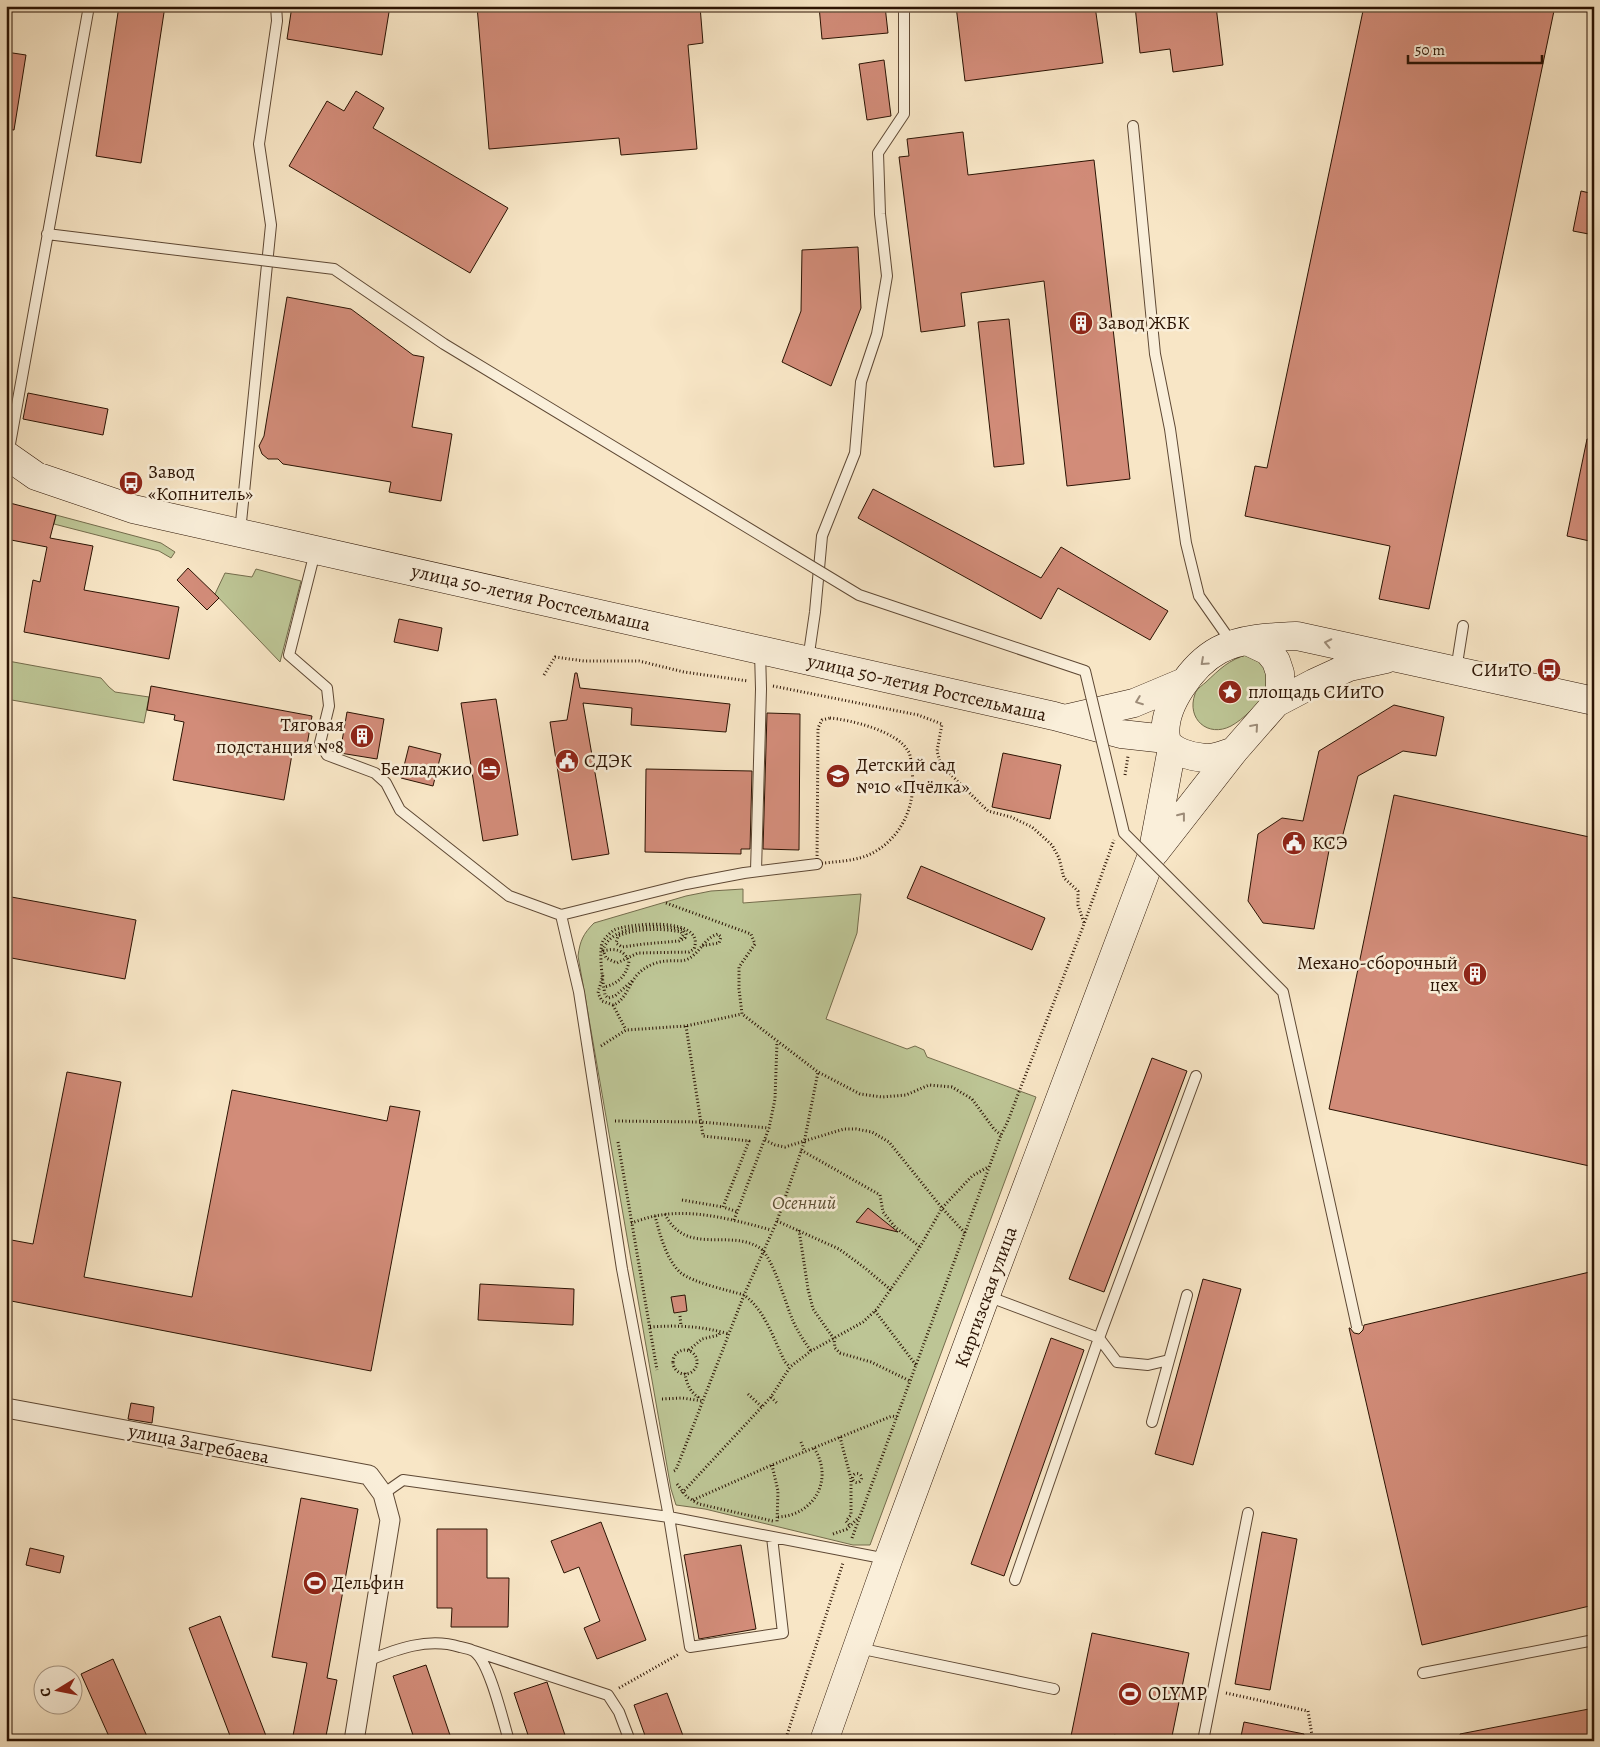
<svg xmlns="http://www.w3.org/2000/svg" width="1600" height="1747" viewBox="0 0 1600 1747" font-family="Alegreya,serif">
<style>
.green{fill:#bdc595;stroke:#746c4c}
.building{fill:#d28c79;stroke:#2b1303}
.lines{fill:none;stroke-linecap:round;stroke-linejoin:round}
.service-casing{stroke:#5e4834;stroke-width:12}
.minor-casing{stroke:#5e4834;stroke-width:21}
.secondary-casing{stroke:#2b1303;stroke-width:29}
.path{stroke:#2b1303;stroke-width:3;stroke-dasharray:1 2.5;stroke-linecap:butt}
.service{stroke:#faefda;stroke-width:10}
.minor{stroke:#faefda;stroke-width:19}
.secondary{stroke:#faefda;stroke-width:28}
.service-bridge-casing{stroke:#5e4834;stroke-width:12;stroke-linecap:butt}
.service-bridge{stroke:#faefda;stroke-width:10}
.oneway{stroke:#9d8c79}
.labels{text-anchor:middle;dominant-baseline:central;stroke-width:5;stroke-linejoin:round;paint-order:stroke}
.poi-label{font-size:19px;fill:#2b1303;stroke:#faefda;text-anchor:start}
.street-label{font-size:19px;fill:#2b1303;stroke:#faefda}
.park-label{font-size:19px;font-style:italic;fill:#5e5136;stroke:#faefda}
</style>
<rect width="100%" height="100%" fill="#f8e6c6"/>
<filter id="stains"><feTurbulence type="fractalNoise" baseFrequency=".004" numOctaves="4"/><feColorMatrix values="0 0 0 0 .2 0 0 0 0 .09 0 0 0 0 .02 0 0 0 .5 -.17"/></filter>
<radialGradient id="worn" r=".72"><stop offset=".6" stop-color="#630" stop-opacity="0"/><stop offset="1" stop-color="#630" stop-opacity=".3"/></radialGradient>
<!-- green -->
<path class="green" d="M56 515 161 543 175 552 171 558 159 551 54 524Z
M256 569 301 581 280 662 215 594 225 573 252 577Z
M1249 654 1267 665 1266 696C1256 705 1244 719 1231 726 1208 738 1186 719 1195 694 1196 690 1201 686 1205 683 1220 669 1228 660 1249 654Z
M6 661H8L101 678 109 687 115 692 149 697 144 723 6 699Z
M743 889V903L861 894 857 933 826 1019 907 1049 915 1046 924 1050 927 1057 1036 1097 870 1545H853L705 1509 676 1505 671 1489 578 956C580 941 583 934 594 923L686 896 711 891Z"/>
<!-- building -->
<path class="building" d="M119 6H165L141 163 96 156Z
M292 6H390L382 55 287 39Z
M477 6H700L703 43 688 45 697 149 621 155 619 138 489 149Z
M819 6H885L888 33 822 39Z
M956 6H1095L1103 63 965 81Z
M1135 6H1216L1223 65 1173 72 1170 49 1140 53Z
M1364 6H1555L1429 609 1379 599 1390 546 1245 516 1255 466 1267 468Z
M6 52 26 55 14 130 6 129Z
M884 60 891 116 867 120 859 64Z
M356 91 384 108 373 128 508 208 470 273 289 166 327 101 344 111Z
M963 132 968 175 1094 160 1130 479 1067 486 1044 281 961 293 965 326 921 332 899 157 909 156 907 139Z
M1581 191 1594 194V235L1573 231Z
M858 247 861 308 831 386 782 362 801 311 802 250Z
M287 297 351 309 413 355 424 357 412 427 452 434 441 501 389 492 391 482 283 464 278 459H268L262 454 259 446 264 436Z
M1009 319 1024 464 994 467 978 322Z
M28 393 108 409 103 435 23 419Z
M1587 439 1594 440V542L1567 536Z
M873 489 1041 578 1061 547 1168 611 1150 640 1058 588 1041 619 858 518Z
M6 502 56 515 50 538 93 546 84 590 179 607 169 659 24 632 33 580 40 582 47 547 6 539Z
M188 568 219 598 207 610 177 580Z
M399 619 442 628 438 651 394 642Z
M575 673H577L580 688 730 704 726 732 631 725 632 708 583 703 609 854 572 860 550 722 567 720Z
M151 686 312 716 307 745 294 743 284 800 173 780 184 722 174 720 175 715 147 710Z
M496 699 518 835 483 841 461 703Z
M1394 705 1444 717 1436 756 1403 751 1358 776 1341 842 1331 840 1314 929 1263 923 1248 901 1258 834 1282 818 1303 821 1319 751Z
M347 712 384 719 377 759 340 753Z
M767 713 800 714 799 850 763 849Z
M409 746 441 754 433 786 401 778Z
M1003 753 1061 765 1050 819 992 807Z
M646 769 752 771 750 849H741V854L645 852Z
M1394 795 1594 838V1167L1329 1109Z
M921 866 1045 918 1032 950 907 898Z
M6 896 136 920 125 979 6 957Z
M1152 1058 1187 1071 1104 1292 1069 1279Z
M67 1072 121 1082 84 1277 192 1297 232 1090 387 1121 390 1106 420 1111 371 1371 6 1300V1239L33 1244Z
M868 1208 898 1232 856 1222Z
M1594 1271V1605L1422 1645 1349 1328H1350L1354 1333 1359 1334 1363 1330 1364 1325Z
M1203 1279 1241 1289 1193 1465 1155 1454Z
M480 1284 574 1289 573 1325 478 1320Z
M685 1295 687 1311 674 1313 671 1297Z
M1051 1338 1084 1350 1004 1576 971 1564Z
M131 1403 154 1407 152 1423 128 1419Z
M301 1498 358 1509 327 1678 337 1680 325 1741H292L307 1663 272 1657Z
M601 1522 646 1640 597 1659 584 1628 600 1621 579 1567 564 1573 551 1541Z
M437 1529H487V1578H509L508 1627H451L452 1608H437Z
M1262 1532 1297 1539 1270 1690 1235 1684Z
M741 1545 756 1629 699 1639 684 1555Z
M30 1548 64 1556 60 1573 26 1565Z
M220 1616 268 1741H232L189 1628Z
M1092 1633 1189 1653 1171 1741H1141L1114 1735 1113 1741H1070Z
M113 1659 149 1741H111L81 1674Z
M426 1665 452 1741H415L393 1676Z
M547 1682 567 1741H530L514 1693Z
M667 1693 685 1741H647L634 1705Z
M1594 1708V1741H1460V1734Z
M1244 1722 1304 1734 1303 1741H1240Z"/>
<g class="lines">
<!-- service casing -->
<g class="service-casing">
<path id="service" d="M1133 126 1155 354 1170 429 1186 543 1199 596 1232 643
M47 234 153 247
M8 455 89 6
M240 532 271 225 259 144 277 21 276 6
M315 552 289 655 327 688 329 706 320 743 327 755 375 773 386 783 400 810 509 896 561 915 579 992 622 1269 669 1517 403 1480 383 1494
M808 660 815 612 822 536 855 453 861 382 877 334 887 276 880 214 878 153 904 114V6
M1456 670 1463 626
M756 871 761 689 760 651
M561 915 686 884 744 873 817 864
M987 1296 1099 1338 1117 1362 1148 1365 1169 1360
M1152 1422 1187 1295
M772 1537 783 1633 690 1647 669 1517C742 1531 815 1545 887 1559
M1015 1580 1099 1338 1196 1076
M858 1648 1054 1689
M474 1651 608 1695 619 1712 630 1741
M367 1661C397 1649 428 1637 460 1647 465 1648 471 1649 475 1652 490 1664 503 1721 509 1741
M1423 1673 1594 1640
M1203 1741 1248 1513"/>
</g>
<!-- minor casing -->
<g class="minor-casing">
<path id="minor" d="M6 1408 369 1475 383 1494 390 1520 354 1741"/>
</g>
<!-- secondary casing -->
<g class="secondary-casing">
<path id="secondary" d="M6 455 36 476 133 509 1054 716 1121 734 1166 739
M1276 703 1314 683 1349 667 1386 659
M1069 718 1134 703 1184 682
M1234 751C1225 754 1215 759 1205 758 1193 757 1169 752 1166 738 1161 707 1193 664 1219 650 1242 638 1272 637 1297 636L1594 701
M1155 852 1234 751 1276 703 1280 689V673L1276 661 1268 651 1247 641
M824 1741 888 1560 986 1295 1152 855 1172 748"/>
</g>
<!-- path -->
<path class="path" d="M544 675 555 657 584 661H639L684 672 748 681
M773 686 918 715 942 724 937 751 941 765 988 811 1011 817 1032 827 1052 845 1059 858 1064 878 1078 891V905L1084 923
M830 718C851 720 897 731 908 751 911 755 911 762 911 766 918 798 905 834 876 851 859 862 836 861 817 864L818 728 822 720Z
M1125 775 1128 756
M666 903 751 934 755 944 739 967V989L742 1014 818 1072 860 1094 882 1097 906 1095 929 1085 952 1087 972 1099 994 1129 1001 1135
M603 951C614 948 623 949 629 961 627 975 618 984 604 987
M603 975 598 993 602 1001 613 1005C627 1000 629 981 640 972 648 965 658 961 669 961 676 960 682 962 688 959 700 953 704 938 718 934L721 937 719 943 701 946
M632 981 615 996 608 998 605 995C603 984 598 950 603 941 606 937 610 933 614 930 630 923 706 916 694 949L689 952 638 953 617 963 606 958 603 950C612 923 661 924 683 930L686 934 685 938 679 941 644 944 622 947 616 943 618 936C636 928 662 928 681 932L683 935 679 941
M613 1005 626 1030
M686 1026 703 1136 749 1141 723 1207 738 1212
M601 1046 626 1030 686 1026 742 1014
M615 1121 701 1122 769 1128
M765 1140 775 1145 785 1147 844 1129H856L872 1132 889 1142 942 1208 965 1233
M618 1142 657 1370
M801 1150 880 1195 883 1212 895 1227 920 1247
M682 1200 723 1207
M665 1214C686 1257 729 1228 760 1248 773 1257 786 1305 793 1321 798 1332 804 1341 811 1351
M655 1216C660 1234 666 1260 681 1273 694 1283 727 1290 744 1295 765 1310 774 1340 785 1362L790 1367
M734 1220 769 1128 775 1099 777 1042
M777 1221 839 1249 865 1268 891 1290
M631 1223C641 1220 651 1216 661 1215 695 1209 739 1221 771 1230
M799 1230 808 1289 813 1309 834 1339 835 1348 840 1353 871 1362 910 1381
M875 1311 916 1365
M680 1316 681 1326
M650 1327C678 1325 702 1326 729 1334
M673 1362a12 12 0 1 1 24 0a12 12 0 1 1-24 0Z
M689 1350 702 1339 719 1335 720 1332
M685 1373C686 1382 690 1392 698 1397L697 1400
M748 1394 762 1407
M771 1397 778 1404
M662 1399 682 1398 703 1401
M840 1437 851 1479V1515L846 1521 850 1526
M801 1442 805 1452
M772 1465 778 1491 777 1522
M674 1471 676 1470 744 1295 777 1221 804 1143 818 1072
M852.5 1478a4.5 4.5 0 1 1 9 0a4.5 4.5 0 1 1-9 0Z
M677 1484 687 1497 699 1504 773 1521
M682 1493 771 1397 790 1367 811 1351 863 1322 877 1309 920 1247 942 1208 972 1176 988 1167
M693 1500 772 1465 892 1416 897 1417
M778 1517C815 1515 834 1479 814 1448
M833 1534 847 1529 859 1517
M852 1538 1001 1135 1007 1123 1084 924 1114 840
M619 1688 679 1654
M1226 1693 1308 1711 1313 1741
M785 1741 843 1563"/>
<!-- service -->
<use href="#service" class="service"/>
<!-- minor -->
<use href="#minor" class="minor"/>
<!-- secondary -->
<use href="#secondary" class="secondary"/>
<!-- service-bridge casing -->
<g class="service-bridge-casing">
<path id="service-bridge" d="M153 247 334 269 444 344 859 595 1085 671 1124 833 1283 992 1357 1327"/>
</g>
<!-- service-bridge -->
<use href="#service-bridge" class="service-bridge"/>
</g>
<!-- one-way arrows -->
<defs><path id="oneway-chevron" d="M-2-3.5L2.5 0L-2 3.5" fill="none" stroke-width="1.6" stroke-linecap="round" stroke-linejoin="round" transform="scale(1.25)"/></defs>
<g class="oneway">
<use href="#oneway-chevron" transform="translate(1328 643) rotate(-168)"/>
<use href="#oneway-chevron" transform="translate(1204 662) rotate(138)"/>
<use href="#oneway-chevron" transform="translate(1139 701) rotate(159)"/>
<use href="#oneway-chevron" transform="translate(1255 727) rotate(-49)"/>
<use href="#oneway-chevron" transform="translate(1182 816) rotate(-52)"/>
</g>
<!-- icons -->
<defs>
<g id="building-disc" transform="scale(1.25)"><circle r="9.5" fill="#8f2418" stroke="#faefda"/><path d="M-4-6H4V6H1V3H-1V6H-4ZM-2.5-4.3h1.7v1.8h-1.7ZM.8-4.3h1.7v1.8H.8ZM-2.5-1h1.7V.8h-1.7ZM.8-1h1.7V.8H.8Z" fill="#fff"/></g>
<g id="bus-disc" transform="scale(1.25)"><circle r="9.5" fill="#8f2418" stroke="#faefda"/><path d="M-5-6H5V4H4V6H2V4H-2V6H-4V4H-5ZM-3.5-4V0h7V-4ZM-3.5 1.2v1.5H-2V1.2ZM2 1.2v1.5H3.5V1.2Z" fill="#fff"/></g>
<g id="sight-disc" transform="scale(1.25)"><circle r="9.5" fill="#8f2418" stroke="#faefda"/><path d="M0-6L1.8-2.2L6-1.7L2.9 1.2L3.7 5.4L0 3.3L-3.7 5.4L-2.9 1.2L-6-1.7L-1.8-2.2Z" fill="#fff"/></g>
<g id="civic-disc" transform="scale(1.25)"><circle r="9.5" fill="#8f2418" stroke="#faefda"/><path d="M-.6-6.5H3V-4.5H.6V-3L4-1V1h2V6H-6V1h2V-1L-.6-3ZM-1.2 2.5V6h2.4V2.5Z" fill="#fff"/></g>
<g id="hotel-disc" transform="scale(1.25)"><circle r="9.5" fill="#8f2418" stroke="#faefda"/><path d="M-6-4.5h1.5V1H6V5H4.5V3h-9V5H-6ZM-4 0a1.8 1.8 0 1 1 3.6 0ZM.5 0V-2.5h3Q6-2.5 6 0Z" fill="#fff"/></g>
<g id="school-disc" transform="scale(1.25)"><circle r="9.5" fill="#8f2418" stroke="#faefda"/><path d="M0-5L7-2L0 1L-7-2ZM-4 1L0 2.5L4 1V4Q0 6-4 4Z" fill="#fff"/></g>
<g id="stadium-disc" transform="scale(1.25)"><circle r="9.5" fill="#8f2418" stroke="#faefda"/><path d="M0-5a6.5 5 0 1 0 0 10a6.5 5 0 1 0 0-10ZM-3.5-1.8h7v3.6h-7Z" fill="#fff"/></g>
</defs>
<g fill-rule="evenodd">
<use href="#building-disc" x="1081" y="323"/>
<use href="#bus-disc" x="131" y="483"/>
<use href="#bus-disc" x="1549" y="670"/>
<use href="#sight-disc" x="1230" y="692"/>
<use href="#building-disc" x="362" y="736"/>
<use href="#civic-disc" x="567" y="761"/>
<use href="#hotel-disc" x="489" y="769"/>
<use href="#school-disc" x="838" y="776"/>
<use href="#civic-disc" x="1294" y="843"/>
<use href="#building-disc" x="1475" y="974"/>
<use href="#stadium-disc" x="315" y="1583"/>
<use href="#stadium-disc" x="1130" y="1694"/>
</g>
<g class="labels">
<!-- poi labels -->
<g class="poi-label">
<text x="1098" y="323">Завод ЖБК</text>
<text x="148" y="472">Завод<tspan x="148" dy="22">«Копнитель»</tspan></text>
<text x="1532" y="670" text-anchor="end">СИиТО</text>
<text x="1248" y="692">площадь СИиТО</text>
<text x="344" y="725" text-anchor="end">Тяговая<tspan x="344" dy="22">подстанция №8</tspan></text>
<text x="584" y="761">СДЭК</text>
<text x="856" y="765">Детский сад<tspan x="856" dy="22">№10 «Пчёлка»</tspan></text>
<text x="472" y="769" text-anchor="end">Белладжио</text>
<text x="1312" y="843">КСЭ</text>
<text x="1458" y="963" text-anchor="end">Механо-сборочный<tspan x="1458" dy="22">цех</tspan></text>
<text x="332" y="1583">Дельфин</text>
<text x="1148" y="1694">OLYMP</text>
</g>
<!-- street labels -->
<g class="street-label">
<text transform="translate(531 598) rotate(13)">улица 50-летия Ростсельмаша</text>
<text transform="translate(927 688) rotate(13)">улица 50-летия Ростсельмаша</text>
<text transform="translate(986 1297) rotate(-70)">Киргизская улица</text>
<text transform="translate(199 1444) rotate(11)">улица Загребаева</text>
</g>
<!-- park labels -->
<g class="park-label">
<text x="804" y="1203">Осенний</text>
</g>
</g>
<!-- margin -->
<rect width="1600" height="1747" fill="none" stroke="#f8e6c6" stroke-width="25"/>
<rect x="8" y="8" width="1585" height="1732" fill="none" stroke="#2b1303" stroke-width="2.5"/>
<rect x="12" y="12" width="1575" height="1722" fill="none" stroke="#2b1303"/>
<!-- north arrow -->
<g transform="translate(58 1690) rotate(260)"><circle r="24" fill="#faefda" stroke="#a79784"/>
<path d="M0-4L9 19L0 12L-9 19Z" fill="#8f2418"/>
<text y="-8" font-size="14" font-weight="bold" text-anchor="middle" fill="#2b1303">С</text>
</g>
<!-- scale -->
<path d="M1408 55v8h134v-8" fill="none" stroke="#2b1303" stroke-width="2.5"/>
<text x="1415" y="55" font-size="15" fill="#2b1303" stroke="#faefda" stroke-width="4" paint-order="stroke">50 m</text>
<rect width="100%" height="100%" filter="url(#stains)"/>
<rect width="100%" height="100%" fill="url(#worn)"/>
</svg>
